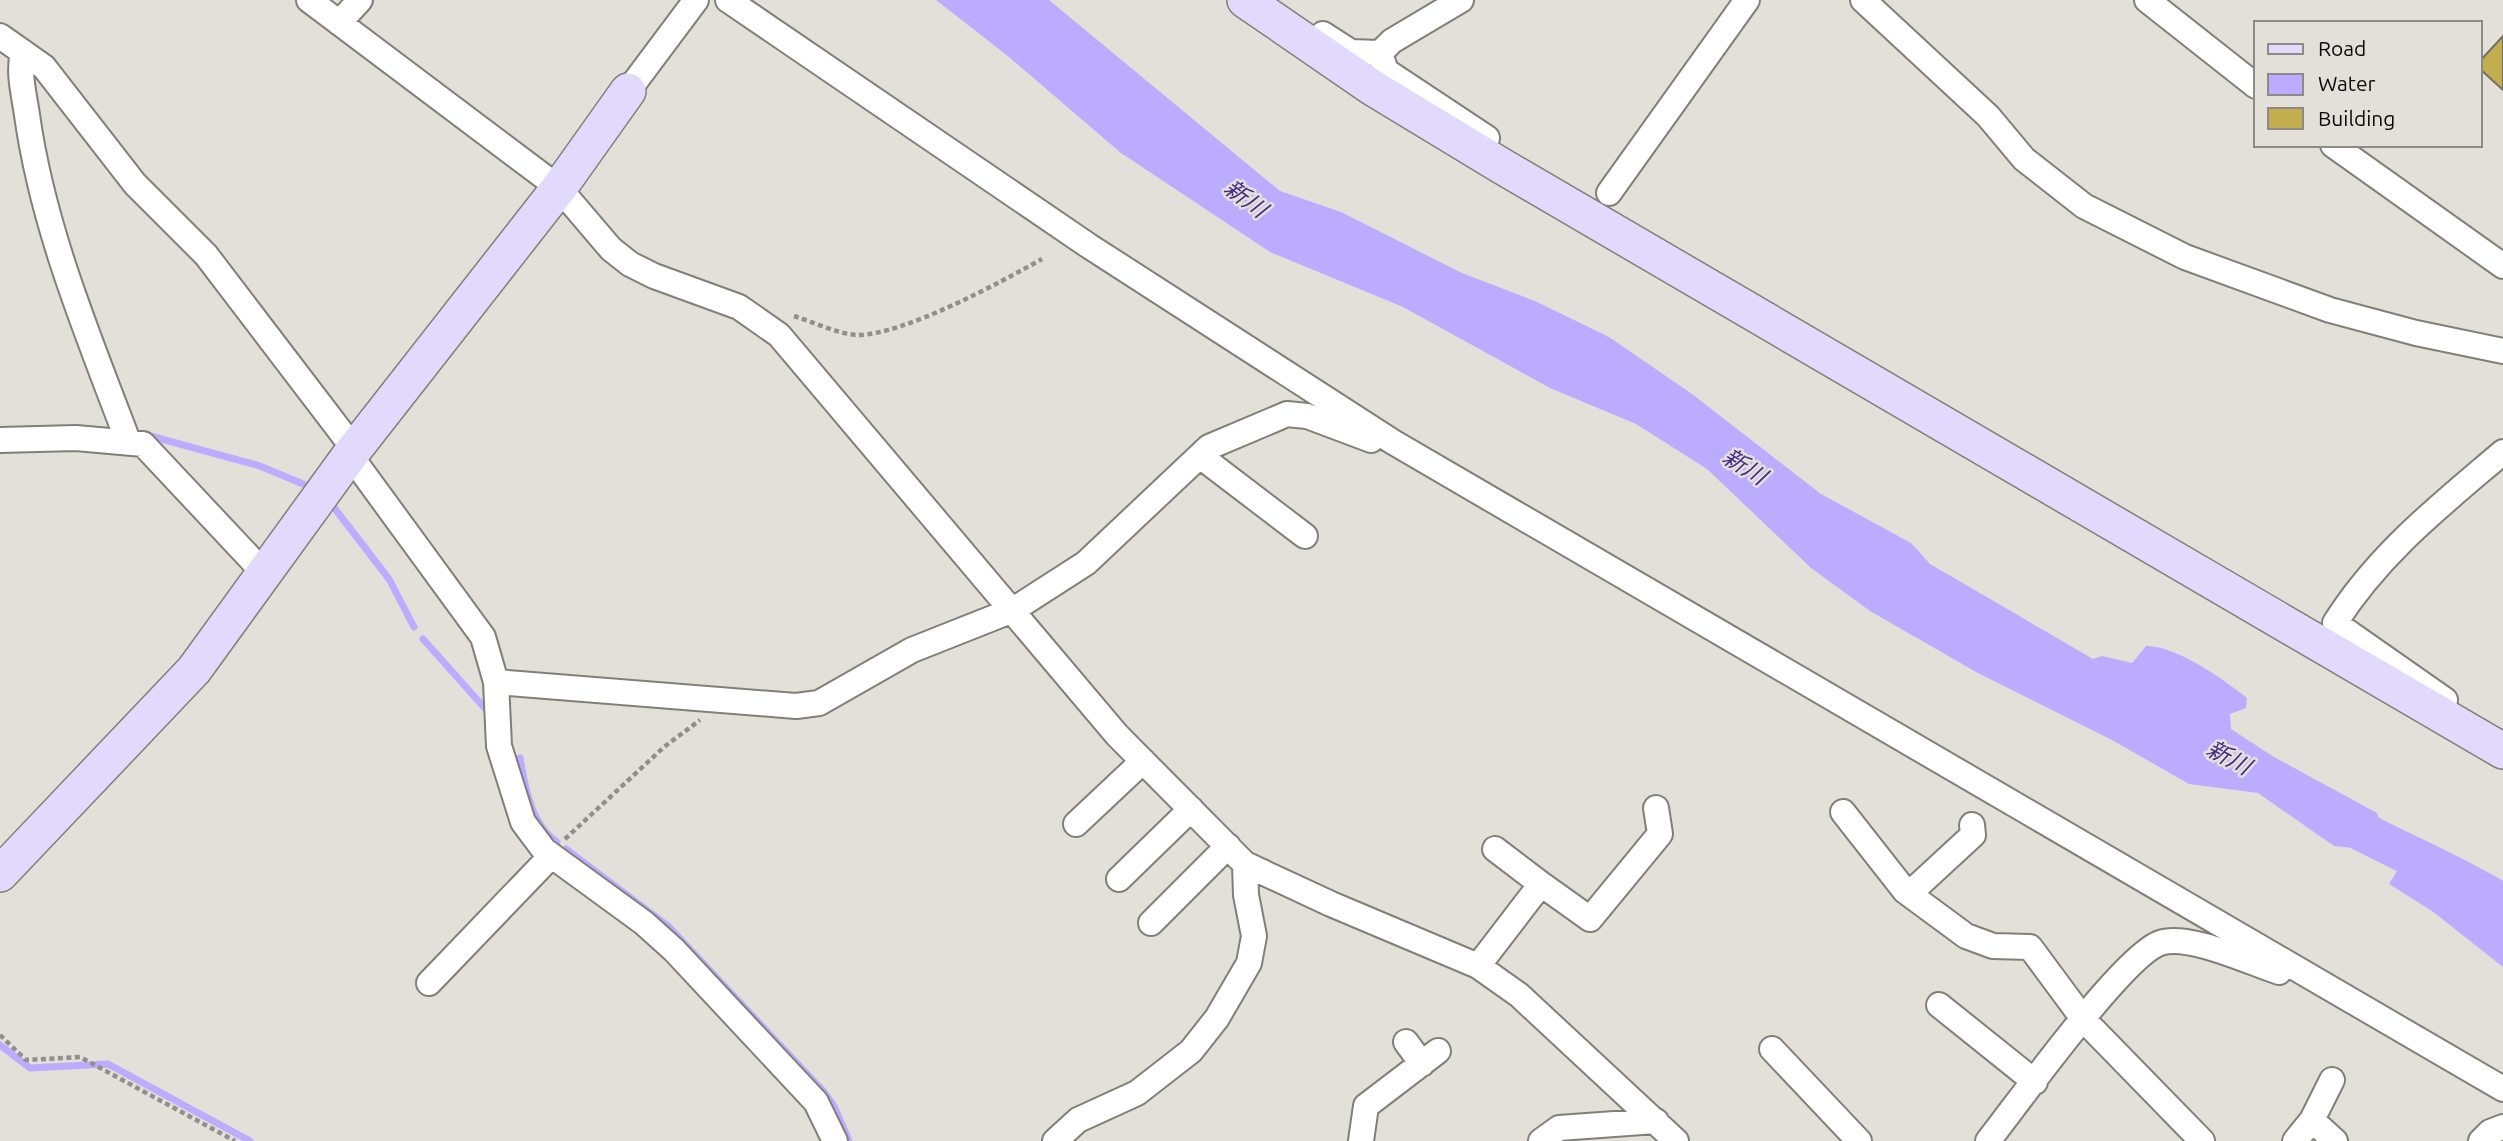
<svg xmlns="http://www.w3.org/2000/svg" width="2503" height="1141" viewBox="0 0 2503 1141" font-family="Ubuntu,'Noto Sans JP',sans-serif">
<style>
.water{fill:#bcacff}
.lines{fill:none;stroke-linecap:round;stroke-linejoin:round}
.stream{stroke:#bcacff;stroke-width:7}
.river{stroke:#bcacff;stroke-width:40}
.building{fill:#c3ae4f;stroke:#706f68;stroke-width:2}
.street-casing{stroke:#817f78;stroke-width:28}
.secondary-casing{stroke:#817f78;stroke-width:38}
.path{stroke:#908f89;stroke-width:4.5;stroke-dasharray:5 3.5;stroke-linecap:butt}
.street{stroke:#fff;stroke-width:24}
.secondary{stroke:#e2dafc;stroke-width:35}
.labels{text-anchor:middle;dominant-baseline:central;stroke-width:5;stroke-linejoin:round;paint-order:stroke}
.water-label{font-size:23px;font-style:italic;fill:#462885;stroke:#e2e0d9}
</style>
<rect width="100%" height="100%" fill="#e2e0d9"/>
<!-- water -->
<path class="water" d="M936 0H1049L1280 191 1341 212 1462 273 1535 301 1609 337 1692 394 1821 494 1911 543 1930 564 2093 659 2102 656 2132 663 2146 646C2175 645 2225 680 2247 698L2246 708 2230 714 2231 729 2274 757 2377 813 2380 822 2361 849 2334 846 2258 793 2189 784 2112 740 1976 672 1870 611 1811 568 1707 469 1636 424 1550 388 1403 307 1270 252 1121 153 1009 57Z
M2392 836 2410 848 2417 837 2503 894V967L2432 911 2389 884 2401 864 2382 851Z"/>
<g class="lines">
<!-- stream -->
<path class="stream" d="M143 434 260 466 315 489
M329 501 389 579 414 627
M423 639 490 714
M520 758C525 787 531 824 557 842
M566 849 668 926 824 1092 834 1106 849 1141
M0 1045 30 1068 108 1064 250 1141"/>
<!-- river -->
<path class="river" d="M2323 810C2381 845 2445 868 2503 904"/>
</g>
<!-- building -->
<path class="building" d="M2503 36V90L2480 69V61Z"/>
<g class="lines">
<!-- street casing -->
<g class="street-casing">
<path id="street" d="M309 0 559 188 611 249 630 264 654 276 739 307 779 335 1117 735 1245 864 1331 904 1478 966 1519 995 1676 1141
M728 0 1089 246 1393 442 2503 1089
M1461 0 1392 41 1380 53 1386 71 1487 138
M1863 0 1988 116 2024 159 2084 206 2185 257 2330 310 2416 333 2503 351
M2147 0 2256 86
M339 23 360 0
M1323 34 1351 52 1380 53
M0 36 44 67 135 184 206 255 354 449
M23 52C18 73 24 94 27 115 43 229 88 335 128 441
M628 91 696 0
M2333 145 2503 266
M1609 193 1747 0
M0 440 76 438 143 444 265 574
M350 455 483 637 496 682 499 746 523 822 544 850 644 923 674 950 816 1102 835 1141
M1200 456 1305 536
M496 682 796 706 819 703 912 650 1013 610 1086 563 1209 447 1287 414 1307 416 1371 440
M2445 700 2335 623C2379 553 2441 505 2503 452
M1843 812 1905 891 1966 936 1993 946 2030 947 2084 1020 2202 1141
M1076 824 1143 761
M1495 849 1541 884
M1119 879 1191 809
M1909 894 1973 835 1972 825
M1151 923 1228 846
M1478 966 1541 884 1590 919 1660 834 1656 808
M429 983 551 856
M1939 1005 2035 1082
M1406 1042 1422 1064
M1772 1049 1859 1141
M2312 1120 2332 1080
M1055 1141 1078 1120 1137 1093 1191 1051 1217 1018 1249 963 1254 936 1246 895 1245 864
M1361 1141 1366 1106 1438 1051
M1541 1141 1559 1128 1656 1121
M1988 1141C2018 1103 2123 956 2160 943 2188 933 2251 963 2279 972
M2295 1141 2312 1120 2335 1141
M2481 1141 2490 1132 2503 1127"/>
</g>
<!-- secondary casing -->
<g class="secondary-casing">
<path id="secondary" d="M1245 0 1373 88 1500 165 2503 751
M0 874 194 670 350 455 559 188 628 91"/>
</g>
<!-- path -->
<path class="path" d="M794 316C813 322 838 334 857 335 904 335 1001 282 1042 259
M565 839 664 747 700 720
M0 1035 26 1060 80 1057 235 1141"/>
<!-- street -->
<use href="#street" class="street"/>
<!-- secondary -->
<use href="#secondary" class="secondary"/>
</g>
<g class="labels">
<!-- water labels -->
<g class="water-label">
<text transform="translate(1246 198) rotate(37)">新川</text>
<text transform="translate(1745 466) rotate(32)">新川</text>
<text transform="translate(2229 757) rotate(28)">新川</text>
</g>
</g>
<!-- legend -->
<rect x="2254" y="21" width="228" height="126" fill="#e2e0d9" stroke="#8c8b86" stroke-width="2"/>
<rect x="2268" y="44" width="35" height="10" fill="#e2dafc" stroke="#8c8b86" stroke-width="2"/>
<text x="2318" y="56" font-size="21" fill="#0c0b09">Road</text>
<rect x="2268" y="74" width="35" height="21" fill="#bcacff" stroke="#8c8b86" stroke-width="2"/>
<text x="2318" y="91" font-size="21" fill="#0c0b09">Water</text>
<rect x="2268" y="108" width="35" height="21" fill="#c3ae4f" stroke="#8c8b86" stroke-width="2"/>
<text x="2318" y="126" font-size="21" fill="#0c0b09">Building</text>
</svg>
